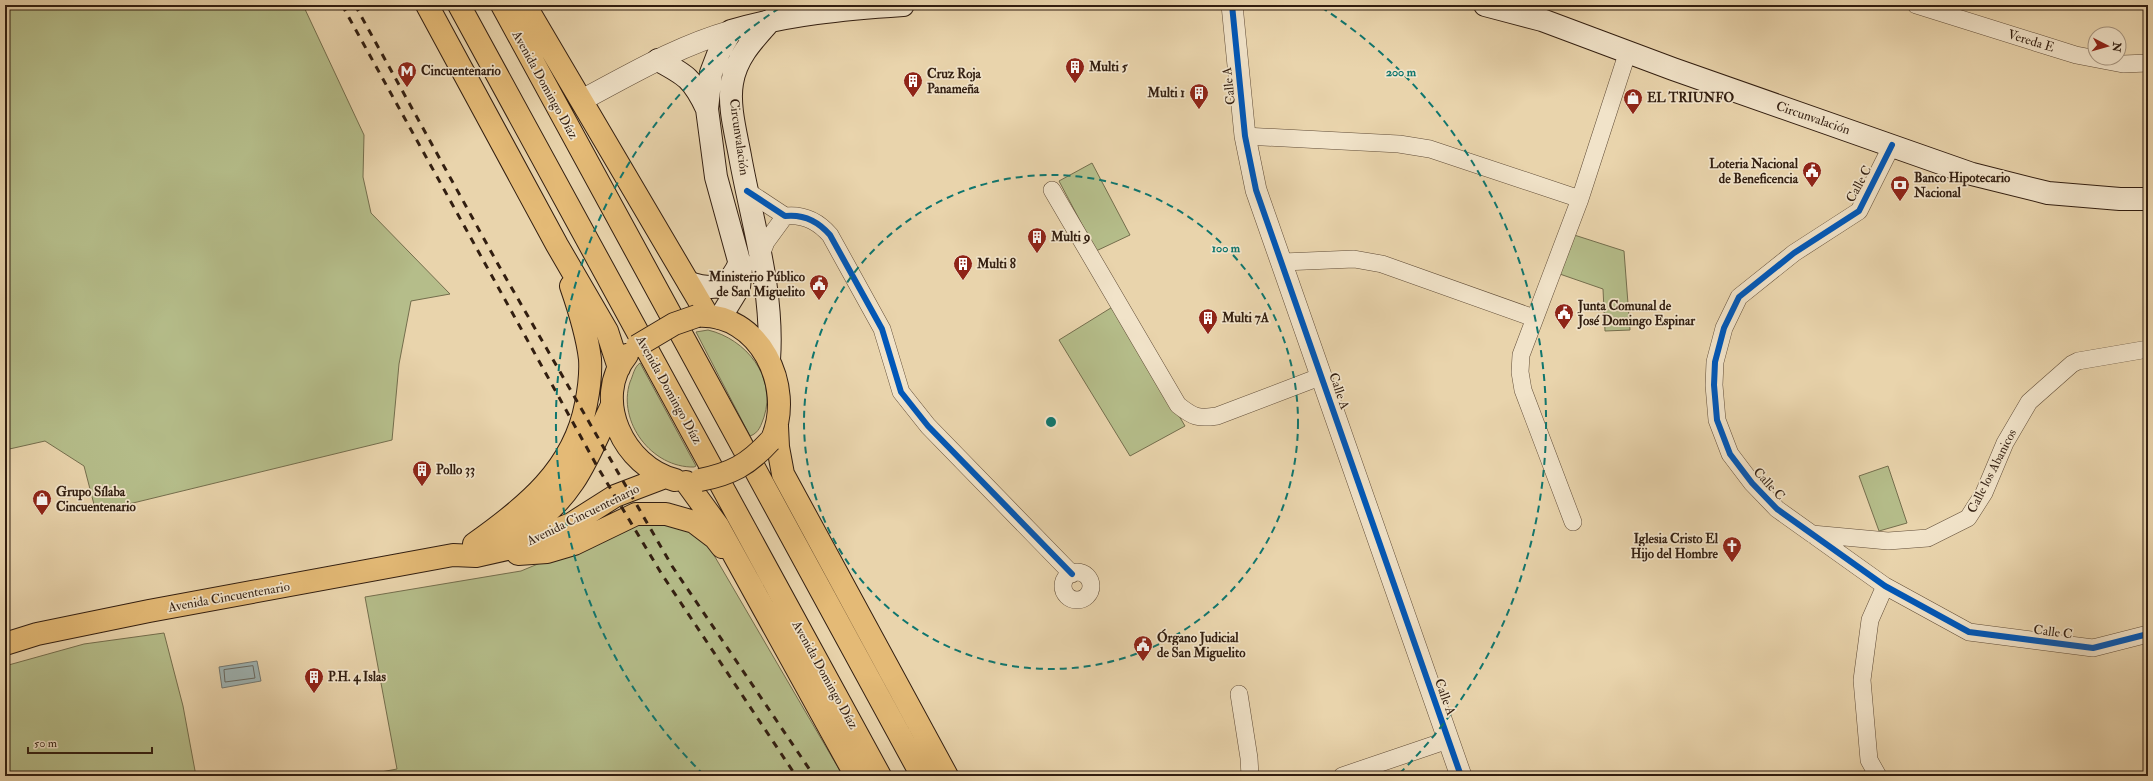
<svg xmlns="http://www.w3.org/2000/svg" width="2153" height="781" viewBox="0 0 2153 781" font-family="'IM FELL Double Pica',serif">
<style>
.green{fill:#b5bd8a;stroke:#746e4d}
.water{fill:#9eb5b6;stroke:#737974}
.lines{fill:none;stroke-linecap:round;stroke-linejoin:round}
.shore{stroke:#686a63;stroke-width:1}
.minor-casing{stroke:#604c37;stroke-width:18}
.tertiary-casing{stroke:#604c37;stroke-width:22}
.secondary-casing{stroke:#321e10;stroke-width:24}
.primary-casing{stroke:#321e10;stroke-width:24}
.minor{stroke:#f1e3c9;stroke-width:17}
.tertiary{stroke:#f1e3c9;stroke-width:21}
.secondary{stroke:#f1e3c9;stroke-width:22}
.primary{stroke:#e4ba76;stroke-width:22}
.rail{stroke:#321e10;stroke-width:3;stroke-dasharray:7 7;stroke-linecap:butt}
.primary-bridge-casing{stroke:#321e10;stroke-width:24;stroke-linecap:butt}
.primary-bridge{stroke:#e4ba76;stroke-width:22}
.cycleway-casing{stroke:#f1e3c9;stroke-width:8}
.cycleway{stroke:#0057b8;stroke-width:6}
.ring{fill:none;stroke:#0f766e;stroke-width:2;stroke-dasharray:7 5}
.labels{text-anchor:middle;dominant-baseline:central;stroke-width:3.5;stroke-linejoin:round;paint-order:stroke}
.street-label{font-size:13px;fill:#321e10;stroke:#f1e3c9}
.poi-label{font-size:13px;font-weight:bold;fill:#321e10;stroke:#f1e3c9;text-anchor:start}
.centre{fill:#0f766e;stroke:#f1e3c9;stroke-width:2}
.ring-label{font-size:12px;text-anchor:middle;font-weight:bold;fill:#0f766e;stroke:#f1e3c9;stroke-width:3.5;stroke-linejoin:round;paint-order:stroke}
</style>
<rect width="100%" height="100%" fill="#e9d4ac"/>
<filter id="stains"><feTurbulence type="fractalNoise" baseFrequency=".005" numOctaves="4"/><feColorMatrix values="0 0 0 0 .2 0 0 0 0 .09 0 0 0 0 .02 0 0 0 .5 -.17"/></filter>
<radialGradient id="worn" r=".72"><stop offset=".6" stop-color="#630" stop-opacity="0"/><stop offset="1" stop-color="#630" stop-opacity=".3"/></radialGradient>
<!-- green -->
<path class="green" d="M5 5H303L364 135 363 177 371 213 450 294 411 301 399 364 392 440 96 512 84 466 45 441 5 450Z
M1092 163 1130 235 1096 251 1059 181Z
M1568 233 1624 251 1630 330 1605 331 1603 289 1554 272Z
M1114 306 1185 426 1130 456 1059 340Z
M708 330C746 339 777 377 764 417 761 425 759 433 750 436L696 332Z
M640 363 696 466 694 467C652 468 617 422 630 382 633 376 634 367 640 363Z
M1888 466 1907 523 1879 531 1859 476Z
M646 519 701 533 843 776H359L397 769 365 597 521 571Z
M164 633 183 706 196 776H5V666L84 644Z"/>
<!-- water -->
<path class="water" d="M257 661 261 681 222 688 219 667Z"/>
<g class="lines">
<!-- shore -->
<path class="shore" d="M253 666 255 678 225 682 224 670Z"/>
<!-- minor casing -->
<g class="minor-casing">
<path id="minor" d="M1916 5 2076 55 2123 64 2148 63
M1245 136 1399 144 1430 149 1580 199
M1892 145 1859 211 1794 253 1739 297 1724 328 1715 362 1714 385 1717 420 1730 454 1752 483 1777 509 1885 586 1969 632 2093 648 2148 634
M1052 190 1178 405C1193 417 1198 419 1217 416L1322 376
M747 191 785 216C803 214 818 221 830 235L882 329 901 392 928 426 1072 574
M761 255 766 242 785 216
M1283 262 1354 259 1382 264 1534 318
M1573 522 1523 390 1520 372 1521 355 1580 199 1628 51
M1812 534 1888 541 1928 538 1968 518 1984 493 2005 443 2029 402 2072 364 2078 361 2148 349
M1063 586a14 14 0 1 1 28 0a14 14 0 1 1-28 0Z
M1239 694 1249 758 1250 776
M1342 776 1448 740
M1878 776 1869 760 1862 680 1870 620 1885 586"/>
</g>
<!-- tertiary casing -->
<g class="tertiary-casing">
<path id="tertiary" d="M1232 5 1245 136 1256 190 1461 776
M582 100C631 74 678 46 731 31"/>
</g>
<!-- secondary casing -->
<g class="secondary-casing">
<path id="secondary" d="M1485 5 1542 20 1673 69 1972 174 2048 193 2120 199H2148
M658 60C686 75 693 79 707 109
M689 283C715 291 729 289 740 262
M720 318 739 287 741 268 716 177 707 109 711 73 719 52 731 31C788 14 844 9 903 5
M769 360C774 290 752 223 740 156 736 134 728 105 732 83 736 57 754 39 771 20"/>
</g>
<!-- primary casing -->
<g class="primary-casing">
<path id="primary" d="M427 5 557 245 607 331 619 368
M459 5 880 776
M502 5 922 776
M525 5 708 316
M697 316C759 312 795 386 772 439
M627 355C591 399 624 467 675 480
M777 426 778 447 783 474 947 776
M686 482 718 526 856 776
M497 537C506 534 517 532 526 527 574 500 590 452 612 405
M474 544C525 508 574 469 586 404 589 389 591 374 590 359 587 334 579 309 571 286
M518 554 547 552 574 544 636 514H666L694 522 715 538 722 547
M5 644 37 634 149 611 453 555 476 556 516 547 571 524 615 496 665 477"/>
</g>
<!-- minor -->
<use href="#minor" class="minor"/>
<!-- tertiary -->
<use href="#tertiary" class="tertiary"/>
<!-- secondary -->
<use href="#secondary" class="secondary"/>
<!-- primary -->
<use href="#primary" class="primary"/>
<!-- rail -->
<path class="rail" d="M342 5 597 466 661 573 796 776
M355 5 499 266 672 566 814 776"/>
<!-- primary-bridge casing -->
<g class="primary-bridge-casing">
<path id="primary-bridge" d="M637 346 674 324 697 316
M700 480C731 474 748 465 770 441"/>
</g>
<!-- primary-bridge -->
<use href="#primary-bridge" class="primary-bridge"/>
<!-- cycleway casing -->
<g class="cycleway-casing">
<path id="cycleway" d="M1232 5 1245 136 1256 190 1461 776
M1892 145 1859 211 1794 253 1739 297 1724 328 1715 362 1714 385 1717 420 1730 454 1752 483 1777 509 1885 586 1969 632 2093 648 2148 634
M747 191 785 216C803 214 818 221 830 235L882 329 901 392 928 426 1072 574"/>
</g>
<!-- cycleway -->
<use href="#cycleway" class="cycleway"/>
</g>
<!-- distance rings -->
<g class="ring">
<circle cx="1051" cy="422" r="247"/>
<path d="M704 775A495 495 0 0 1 781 7M1321 7A495 495 0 0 1 1398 775"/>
</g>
<!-- icons -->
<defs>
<g id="building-pin" transform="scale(1)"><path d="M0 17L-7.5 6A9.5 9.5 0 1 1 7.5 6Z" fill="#8f2418" stroke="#f1e3c9"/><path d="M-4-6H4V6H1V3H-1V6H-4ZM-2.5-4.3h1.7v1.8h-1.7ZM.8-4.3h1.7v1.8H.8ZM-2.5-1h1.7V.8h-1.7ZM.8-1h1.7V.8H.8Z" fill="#fff"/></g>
<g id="metro-pin" transform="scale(1)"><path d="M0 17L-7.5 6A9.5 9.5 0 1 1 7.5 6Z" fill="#8f2418" stroke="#f1e3c9"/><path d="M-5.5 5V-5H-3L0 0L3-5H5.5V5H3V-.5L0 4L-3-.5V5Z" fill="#fff"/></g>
<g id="shop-pin" transform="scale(1)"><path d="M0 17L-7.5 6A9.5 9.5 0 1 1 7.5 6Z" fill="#8f2418" stroke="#f1e3c9"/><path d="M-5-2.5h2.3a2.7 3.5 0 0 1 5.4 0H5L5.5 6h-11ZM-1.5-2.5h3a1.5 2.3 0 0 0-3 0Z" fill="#fff"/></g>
<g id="civic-pin" transform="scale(1)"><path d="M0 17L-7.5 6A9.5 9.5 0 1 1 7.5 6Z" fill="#8f2418" stroke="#f1e3c9"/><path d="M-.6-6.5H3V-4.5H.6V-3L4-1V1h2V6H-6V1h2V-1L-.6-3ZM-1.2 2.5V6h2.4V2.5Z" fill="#fff"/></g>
<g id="bank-pin" transform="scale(1)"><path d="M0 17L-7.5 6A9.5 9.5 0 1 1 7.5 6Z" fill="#8f2418" stroke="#f1e3c9"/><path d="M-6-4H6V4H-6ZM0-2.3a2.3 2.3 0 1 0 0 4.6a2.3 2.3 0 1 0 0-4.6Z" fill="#fff"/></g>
<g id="church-pin" transform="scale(1)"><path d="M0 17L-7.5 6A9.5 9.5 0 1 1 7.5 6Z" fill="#8f2418" stroke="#f1e3c9"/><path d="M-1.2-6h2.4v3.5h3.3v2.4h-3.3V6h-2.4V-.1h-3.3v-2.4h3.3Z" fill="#fff"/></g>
</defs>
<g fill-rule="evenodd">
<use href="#building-pin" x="1075" y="67"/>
<use href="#metro-pin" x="407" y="71"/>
<use href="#building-pin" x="913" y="81"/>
<use href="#building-pin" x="1199" y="93"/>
<use href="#shop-pin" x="1633" y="98"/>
<use href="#civic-pin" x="1812" y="171"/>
<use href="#bank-pin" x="1900" y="185"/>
<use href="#building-pin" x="1037" y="237"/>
<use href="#building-pin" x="963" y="264"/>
<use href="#civic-pin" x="819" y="284"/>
<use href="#civic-pin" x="1564" y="313"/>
<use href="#building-pin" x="1208" y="318"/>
<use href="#building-pin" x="422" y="470"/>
<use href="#shop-pin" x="42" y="499"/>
<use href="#church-pin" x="1732" y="546"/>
<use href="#civic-pin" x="1143" y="645"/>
<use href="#building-pin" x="314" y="677"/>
</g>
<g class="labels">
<!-- street labels -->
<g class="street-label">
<text transform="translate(2031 41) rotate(17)">Vereda E</text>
<text transform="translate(545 85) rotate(61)">Avenida Domingo Díaz</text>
<text transform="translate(1229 86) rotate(-96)">Calle A</text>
<text transform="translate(1813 118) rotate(19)">Circunvalación</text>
<text transform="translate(739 137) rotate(82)">Circunvalación</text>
<text transform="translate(1859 184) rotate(-62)">Calle C</text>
<text transform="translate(669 390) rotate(61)">Avenida Domingo Díaz</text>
<text transform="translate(1339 391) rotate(71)">Calle A</text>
<text transform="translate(1992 471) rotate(-63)">Calle los Abanicos</text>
<text transform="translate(1769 484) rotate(47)">Calle C</text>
<text transform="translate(583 515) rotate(-26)">Avenida Cincuentenario</text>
<text transform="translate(229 597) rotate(-10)">Avenida Cincuentenario</text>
<text transform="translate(2053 632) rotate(7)">Calle C</text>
<text transform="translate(825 675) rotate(61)">Avenida Domingo Díaz</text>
<text transform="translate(1445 697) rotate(70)">Calle A</text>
</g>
<!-- poi labels -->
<g class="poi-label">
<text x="1089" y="67">Multi 5</text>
<text x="421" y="71">Cincuentenario</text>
<text x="927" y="74">Cruz Roja<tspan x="927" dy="15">Panameña</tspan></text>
<text x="1185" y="93" text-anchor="end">Multi 1</text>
<text x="1647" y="98">EL TRIUNFO</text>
<text x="1798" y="164" text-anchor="end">Loteria Nacional<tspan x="1798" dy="15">de Beneficencia</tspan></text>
<text x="1914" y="178">Banco Hipotecario<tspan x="1914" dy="15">Nacional</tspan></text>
<text x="1051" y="237">Multi 9</text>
<text x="977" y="264">Multi 8</text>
<text x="805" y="277" text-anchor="end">Ministerio Público<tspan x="805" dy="15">de San Miguelito</tspan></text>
<text x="1578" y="306">Junta Comunal de<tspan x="1578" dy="15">José Domingo Espinar</tspan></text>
<text x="1222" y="318">Multi 7A</text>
<text x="436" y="470">Pollo 33</text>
<text x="56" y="492">Grupo Sílaba<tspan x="56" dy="15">Cincuentenario</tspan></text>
<text x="1718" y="539" text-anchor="end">Iglesia Cristo El<tspan x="1718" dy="15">Hijo del Hombre</tspan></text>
<text x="1157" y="638">Órgano Judicial<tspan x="1157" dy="15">de San Miguelito</tspan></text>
<text x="328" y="677">P.H. 4 Islas</text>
</g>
</g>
<circle cx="1051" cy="422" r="6" class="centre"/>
<g class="ring-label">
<text x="1401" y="76">200 m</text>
<text x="1226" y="252">100 m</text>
</g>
<!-- margin -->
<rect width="2153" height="781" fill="none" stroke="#e9d4ac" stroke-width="20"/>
<rect x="6" y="6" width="2141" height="769" fill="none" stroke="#321e10" stroke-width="2"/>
<rect x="10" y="10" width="2133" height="761" fill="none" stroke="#321e10"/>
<!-- north arrow -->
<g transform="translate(2107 46) rotate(96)"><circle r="19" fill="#f1e3c9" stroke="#a5947f"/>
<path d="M0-3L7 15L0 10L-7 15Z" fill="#8f2418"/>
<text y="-6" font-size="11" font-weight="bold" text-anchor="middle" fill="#321e10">N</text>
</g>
<!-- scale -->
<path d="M28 747v6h124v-6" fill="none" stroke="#321e10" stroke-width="2"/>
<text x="34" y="747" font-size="12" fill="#321e10" stroke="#f1e3c9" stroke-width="3" paint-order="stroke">50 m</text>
<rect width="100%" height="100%" filter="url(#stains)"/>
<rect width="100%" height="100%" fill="url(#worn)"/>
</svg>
